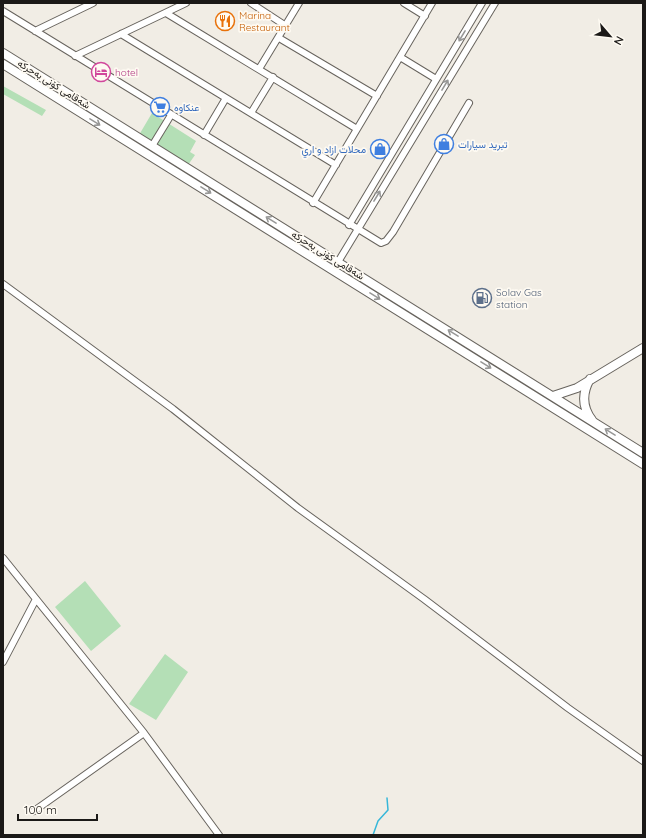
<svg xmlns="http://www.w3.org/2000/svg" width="646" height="838" viewBox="0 0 646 838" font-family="Quicksand,Vazirmatn,sans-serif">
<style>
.green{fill:#b4dfb6}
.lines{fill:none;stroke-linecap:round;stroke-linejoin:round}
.stream{stroke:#37b7d9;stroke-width:1.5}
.minor-casing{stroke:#68645e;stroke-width:8}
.tertiary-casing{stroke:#68645e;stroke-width:10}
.minor{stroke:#fff;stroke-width:6}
.tertiary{stroke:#fff;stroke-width:8}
.oneway{stroke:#989897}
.labels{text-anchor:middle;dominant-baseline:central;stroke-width:3.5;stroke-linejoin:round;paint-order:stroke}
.food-label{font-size:10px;fill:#c56008;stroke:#fefaf2;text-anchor:start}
.hotel-label{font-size:10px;fill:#b23c85;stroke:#fefaf2;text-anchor:start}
.street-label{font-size:10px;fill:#1b1917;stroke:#fefaf2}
.shop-label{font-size:10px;fill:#366cbe;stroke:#fefaf2;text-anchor:start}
.service-label{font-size:10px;fill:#4e5e75;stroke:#fefaf2;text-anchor:start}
</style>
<rect width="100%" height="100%" fill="#f1ede5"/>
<!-- green -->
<path class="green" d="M3 86 46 110 42 116 3 94Z
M152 113 196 141 190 152 195 155 188 165 139 135Z
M85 581 121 626 91 651 55 607Z
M165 654 188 672 156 720 129 704Z"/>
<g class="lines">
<!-- stream -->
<path class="stream" d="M373 835 378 821 388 810 387 798"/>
<!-- minor casing -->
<g class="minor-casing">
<path id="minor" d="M251 3 286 26
M404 3 425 16
M3 11 381 243 386 241 393 232 469 103
M166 13 357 129
M35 31 93 3
M121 34 336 165
M279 38 377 96
M75 56 186 3
M400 57 436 79
M259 69 299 3
M251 113 273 77
M204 135 226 98
M152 146 171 115
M313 203 432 3
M349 225 482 3
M338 262 495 3
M3 284 173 409 298 508 424 599 568 708 643 761
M3 558 144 733 219 835
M3 662 36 599
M34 811 144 733"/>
</g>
<!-- tertiary casing -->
<g class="tertiary-casing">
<path id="tertiary" d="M3 53 643 453
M3 64 643 464
M590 379C582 393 582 407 592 420
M553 396 577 388 643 348"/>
</g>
<!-- minor -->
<use href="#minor" class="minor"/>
<!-- tertiary -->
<use href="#tertiary" class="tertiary"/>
</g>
<!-- one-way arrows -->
<defs><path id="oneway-shaft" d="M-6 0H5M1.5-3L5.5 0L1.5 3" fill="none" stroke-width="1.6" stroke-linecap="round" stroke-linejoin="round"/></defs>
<g class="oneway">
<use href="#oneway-shaft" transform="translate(462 36) rotate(121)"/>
<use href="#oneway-shaft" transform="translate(445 85) rotate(-59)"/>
<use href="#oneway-shaft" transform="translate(95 122) rotate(32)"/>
<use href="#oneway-shaft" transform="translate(206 190) rotate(32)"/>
<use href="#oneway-shaft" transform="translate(377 196) rotate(-59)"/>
<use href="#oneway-shaft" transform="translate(271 220) rotate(-148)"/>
<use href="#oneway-shaft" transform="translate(375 296) rotate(32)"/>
<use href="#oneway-shaft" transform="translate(453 333) rotate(-148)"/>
<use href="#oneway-shaft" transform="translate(486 365) rotate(32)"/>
<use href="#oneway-shaft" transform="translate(610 432) rotate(-148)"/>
</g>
<!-- icons -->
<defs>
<g id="restaurant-ring" transform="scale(1)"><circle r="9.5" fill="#fefaf2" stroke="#e8710a" stroke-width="1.5"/><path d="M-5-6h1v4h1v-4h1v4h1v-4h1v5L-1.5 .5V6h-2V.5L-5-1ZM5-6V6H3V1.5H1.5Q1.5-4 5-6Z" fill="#e8710a"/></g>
<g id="hotel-ring" transform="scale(1)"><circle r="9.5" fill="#fefaf2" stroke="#d1479c" stroke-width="1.5"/><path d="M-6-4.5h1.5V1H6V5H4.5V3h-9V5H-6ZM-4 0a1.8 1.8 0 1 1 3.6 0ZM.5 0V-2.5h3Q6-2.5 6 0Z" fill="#d1479c"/></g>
<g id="supermarket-ring" transform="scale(1)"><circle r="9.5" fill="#fefaf2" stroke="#3f7fe0" stroke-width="1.5"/><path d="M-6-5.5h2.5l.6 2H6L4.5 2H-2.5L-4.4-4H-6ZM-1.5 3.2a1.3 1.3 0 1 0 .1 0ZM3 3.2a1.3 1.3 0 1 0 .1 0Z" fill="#3f7fe0"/></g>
<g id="shop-ring" transform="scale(1)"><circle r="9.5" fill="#fefaf2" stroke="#3f7fe0" stroke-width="1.5"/><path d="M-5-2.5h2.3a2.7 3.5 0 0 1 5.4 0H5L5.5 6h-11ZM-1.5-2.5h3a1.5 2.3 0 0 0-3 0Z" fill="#3f7fe0"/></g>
<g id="fuel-ring" transform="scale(1)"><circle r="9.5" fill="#fefaf2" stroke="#5c6f8a" stroke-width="1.5"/><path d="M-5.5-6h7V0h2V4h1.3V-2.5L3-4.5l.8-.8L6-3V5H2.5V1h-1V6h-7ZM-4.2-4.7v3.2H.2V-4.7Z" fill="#5c6f8a"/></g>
</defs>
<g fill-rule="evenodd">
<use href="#restaurant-ring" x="225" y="21"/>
<use href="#hotel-ring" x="101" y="72"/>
<use href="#supermarket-ring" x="160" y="107"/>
<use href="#shop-ring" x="444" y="144"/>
<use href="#shop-ring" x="380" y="149"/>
<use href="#fuel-ring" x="482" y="298"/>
</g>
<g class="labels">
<!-- food labels -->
<g class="food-label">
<text x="239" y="15">Marina<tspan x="239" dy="12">Restaurant</tspan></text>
</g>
<!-- hotel labels -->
<g class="hotel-label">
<text x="115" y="72">hotel</text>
</g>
<!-- street labels -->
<g class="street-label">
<text transform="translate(54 84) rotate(32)">شەقامی کۆنی بەحرکە</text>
<text transform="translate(328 255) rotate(32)">شەقامی کۆنی بەحرکە</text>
</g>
<!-- shop labels -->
<g class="shop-label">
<text x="174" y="107">عنكاوه</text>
<text x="458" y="144">تبريد سيارات</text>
<text x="366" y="149" text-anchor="end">محلات ازاد و اري</text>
</g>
<!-- service labels -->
<g class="service-label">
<text x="496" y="292">Solav Gas<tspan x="496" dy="12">station</tspan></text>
</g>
</g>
<!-- border -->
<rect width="646" height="838" fill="none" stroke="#1b1917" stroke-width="8"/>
<!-- north arrow -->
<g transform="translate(610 36) rotate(118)" stroke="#fefaf2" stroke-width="3" paint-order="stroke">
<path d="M0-3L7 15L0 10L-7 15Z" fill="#1b1917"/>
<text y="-6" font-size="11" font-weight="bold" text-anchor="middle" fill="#1b1917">N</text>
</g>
<!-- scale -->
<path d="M18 814v6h79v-6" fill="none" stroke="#1b1917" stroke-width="2"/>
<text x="24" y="814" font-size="12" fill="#1b1917" stroke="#fefaf2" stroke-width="3" paint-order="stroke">100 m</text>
</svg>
